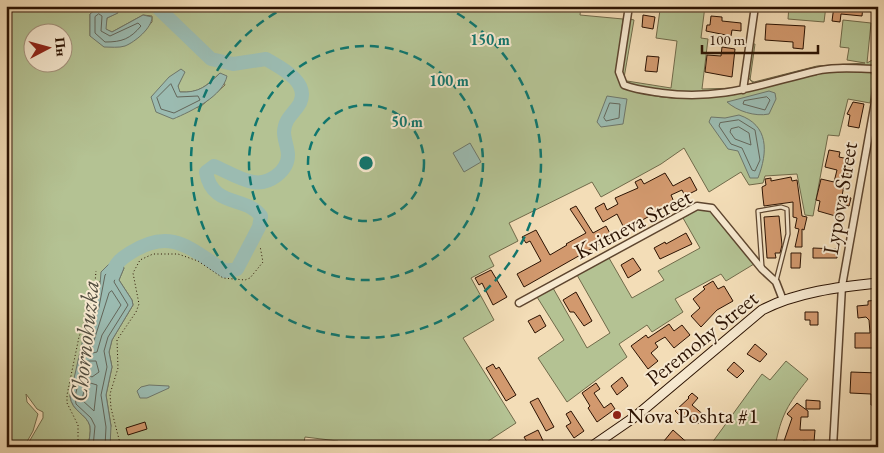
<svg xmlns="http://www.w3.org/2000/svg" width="884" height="453" viewBox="0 0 884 453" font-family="'EB Garamond',serif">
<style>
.green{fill:#b4c293;stroke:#706a4a;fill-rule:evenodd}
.water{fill:#9bbbb1;stroke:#6e776b}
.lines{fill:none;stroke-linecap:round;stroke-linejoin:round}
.shore{stroke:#63665a;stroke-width:1}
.river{stroke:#9bbbb1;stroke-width:14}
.building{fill:#d2996e;stroke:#2b1202}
.lane-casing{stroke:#5d452f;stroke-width:5.5}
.street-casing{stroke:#5d452f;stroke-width:9}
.secondary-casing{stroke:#2b1202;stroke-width:11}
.path{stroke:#2b1202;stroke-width:1;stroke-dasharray:1 2.5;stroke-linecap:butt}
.lane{stroke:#f7e9d0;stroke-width:3}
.street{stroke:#f7e9d0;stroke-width:6}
.secondary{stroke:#f7e9d0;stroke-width:9}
.ring{fill:none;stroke:#0f766e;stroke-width:2.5;stroke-dasharray:9 6}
.poi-dot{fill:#8f2418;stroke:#f7e9d0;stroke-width:2}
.labels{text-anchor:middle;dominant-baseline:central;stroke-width:4;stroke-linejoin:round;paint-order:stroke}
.street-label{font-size:22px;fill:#2b1202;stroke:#f7e9d0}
.poi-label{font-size:22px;fill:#2b1202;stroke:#f7e9d0;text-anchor:start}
.water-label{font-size:24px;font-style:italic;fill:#524d3f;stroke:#f7e9d0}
.centre{fill:#0f766e;stroke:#f7e9d0;stroke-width:2.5}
.ring-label{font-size:15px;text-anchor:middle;font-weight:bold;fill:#0f766e;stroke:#f7e9d0;stroke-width:4;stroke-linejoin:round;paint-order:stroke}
</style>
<rect width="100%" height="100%" fill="#f3ddb7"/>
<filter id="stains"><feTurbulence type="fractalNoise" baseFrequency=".004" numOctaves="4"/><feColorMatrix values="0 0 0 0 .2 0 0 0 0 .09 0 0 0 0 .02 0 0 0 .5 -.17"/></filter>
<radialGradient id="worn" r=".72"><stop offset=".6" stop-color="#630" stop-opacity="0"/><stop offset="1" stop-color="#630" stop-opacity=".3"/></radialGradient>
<!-- green -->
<path class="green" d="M6 6H100L90 14V36L135 40 152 22V16L143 15 112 32 105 29 107 18 117 13 116 8 103 6H581L580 15 623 19 617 72 623 87C689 113 752 89 817 73 833 69 853 72 870 72L874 77 870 103 848 99 839 136 828 135 813 216 805 215 797 174 765 176 763 183 749 185 741 172 709 192 684 148 661 164 601 197 592 182 509 223 518 241 489 256 494 266 471 278 494 320 463 338 516 423 479 447H340L338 441 305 437 303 447H168L154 444V447H101L111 426 106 395 112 367 109 352 112 340 133 305 132 300 119 280 124 268 99 282 70 396C72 412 86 413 90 426 91 432 89 440 88 447H26L43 418V412L37 409 26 394 27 402 38 414 33 431 24 447H6ZM32 32H62V62H32ZM184 72 178 86 179 92C200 93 205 87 220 73L225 85 199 108 151 97Z
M636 6H705L701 38 708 39 702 89 738 88V89C702 92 660 98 626 83L621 72 630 19 634 20 624 78 627 81 671 88 677 41 656 38 660 10Z
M789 6H826L824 22 788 19Z
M878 17V58L871 66 818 68 754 84 748 77 753 44H755L750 80 754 82 817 66 865 63 847 60 849 48 840 47 843 20 871 23 867 63 874 59Z
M698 209 710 211 754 264 726 281 721 274 675 299 683 312 652 332 647 325 619 344 627 357 567 402 538 358 564 340 537 297 553 288 587 348 610 333 577 275 609 258 632 298 664 280 658 271 700 248 683 218Z
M786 361 808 379C788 404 781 415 775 447H709L762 374 770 380Z"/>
<!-- water -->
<path class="water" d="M100 6 116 8 118 13 107 18 106 29 112 32 143 15 152 17C152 28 135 42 125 46 119 48 110 47 104 47L90 36V14Z
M181 69 185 72 178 86 180 92C199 93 207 86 220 73L227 76C223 96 192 111 173 119L156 112 151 97 169 77Z
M769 91 775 93 776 99 769 114C755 117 737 111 727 102Z
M607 96 627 99 623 124 601 127 597 122Z
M739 115C769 125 768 152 758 178H750L738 151 728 149 709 122 711 117 725 118Z
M470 143 481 162 464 172 453 153Z
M120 258 124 268 119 280 132 300 133 305 112 340 109 352 112 367 106 395 111 426 110 447H88C89 440 91 432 90 426 86 413 72 412 70 396L85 330 100 285 101 272 114 259Z
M149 385 169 386V388L147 398H140L137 391 141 387Z"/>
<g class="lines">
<!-- shore -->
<path class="shore" d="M99 14 102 16 101 31 110 36 138 23 141 26C130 39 122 42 105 42L95 33V17Z
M171 84 177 97 198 96 200 100 174 113 161 109 157 98Z
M767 97 770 100 765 110 743 104 744 101Z
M610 103 620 104 619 118 606 121 604 118Z
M739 120 755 130 760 160 755 171 752 170 742 148 731 144 719 126 720 123Z
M739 127 749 133 751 145 735 139 730 132 731 129Z
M112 291 121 305 102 335 97 352 93 353 91 350 109 293Z
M87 382 97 385 94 411 82 400Z
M93 447 95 426 91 418 76 404 75 397 81 371 92 377 99 372 96 361H85L83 358 89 331 99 307 105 275 115 266 118 269 114 282 128 305 108 337 104 351 107 367 101 395 106 427 105 447"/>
<!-- river -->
<path class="river" d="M113 273C114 264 122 258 130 253 171 227 189 248 225 271L237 269 259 227 261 216C247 196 212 208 206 172L214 166C226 171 240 180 253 182 269 185 288 171 288 155 288 148 284 140 284 132 285 117 294 114 300 103 310 81 279 67 266 59L233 64 211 59 156 6"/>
</g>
<!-- building -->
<path class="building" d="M834 6H863L862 16 841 14 840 22 832 21Z
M643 15 655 17 653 29 642 27Z
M711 16 722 17V21L741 23V31L732 30 731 36 706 31 707 25H710Z
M766 24 805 26 803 49 793 48V42L765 40Z
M722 47 735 49 732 77 705 72 707 55 721 56Z
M647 56 659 57 657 72 645 71Z
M853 102 864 104 859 128 848 126 850 115 847 114Z
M829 150 840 152 839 157 853 160 850 174H846L842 196 851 198 849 206 842 204 839 217 818 211 820 201 816 200 821 179 834 182 837 170 825 167Z
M665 173 673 186 690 177 697 190 685 196 682 190 671 195 674 202 625 230 617 214 603 222 595 208 604 203 607 210 618 204 615 198 638 188 635 182 641 179 644 184Z
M791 177 792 181 797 180 802 216 807 217 804 230 802 229V247H795L799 229 795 228 797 218 793 217V202L764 206 763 198 762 187 766 185 765 179 771 178V181Z
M576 206 593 233 606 226 612 237 524 287 517 274 541 261 530 241 526 243 522 237 536 230 550 255 567 245 566 244 586 233 570 209Z
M779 216 782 245 780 253H775L776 258H767L764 217Z
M686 233 692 244 660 259 654 248 665 242 666 244Z
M813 248 837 249V258H813Z
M791 253H801L800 268H791Z
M633 258 641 270 628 278 621 265Z
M491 270 507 297 493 305 482 283 479 285 475 278Z
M713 281 718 289 724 286 733 301 717 310 701 327 691 316 700 308 693 299 705 289 703 287Z
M576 292 592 321 584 326 574 312H570L563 300Z
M878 300V348H855V333H870L869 320 866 317 858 318 857 306 868 305V301Z
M805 312H818V325H810V320H805Z
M540 315 546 326 535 333 528 321Z
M669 324 674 331 682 325 690 335 674 348 665 337 655 343 658 347 651 353 658 361 648 369 631 346 646 335 648 338Z
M755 344 767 354 760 362 747 354Z
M734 362 744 371 737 378 727 370Z
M493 364 496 369 499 367 516 395 506 401 486 368Z
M851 372 878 373V406L871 405V394L850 393Z
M622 377 628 386 617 395 611 386Z
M596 383 600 389 594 393 604 408 611 403 615 409 597 422 588 408 590 406 582 393Z
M692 393 698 398 692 405 705 416 698 424 687 414 682 418 675 411 689 398 688 397Z
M538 398 554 427 546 431 530 402Z
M806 400 820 401V409H806Z
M797 403 808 411V417H801L800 430H815L814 442 803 441 802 447H789L783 444 792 418 787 414Z
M571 411 584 431 574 438 566 426 571 423 566 414Z
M145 422 147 429 128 435 126 428Z
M538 430 546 447H530L524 437Z
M673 430 692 447H672L664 441Z"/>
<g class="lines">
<!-- lane casing -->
<g class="lane-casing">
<path id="lane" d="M762 267 758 211 781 207 787 209 788 234 776 281"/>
</g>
<!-- street casing -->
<g class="street-casing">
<path id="street" d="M629 6 619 72 624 85C637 90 649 91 662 93 721 101 761 84 816 71 835 66 858 69 878 69
M743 90 755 6
M519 303 697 206 712 208 762 269 776 282 783 300
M833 447 842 286 878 85"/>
</g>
<!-- secondary casing -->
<g class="secondary-casing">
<path id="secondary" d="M591 447 636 416 762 310C796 292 839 287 878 283"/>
</g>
<!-- path -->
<path class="path" d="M78 447V425L67 403V395L79 337 94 295 96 271
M121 447 111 408 110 394 118 368 117 340 136 312 139 304 133 273 140 260 153 254H178L198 261 223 278 245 280 250 278 263 262 260 246"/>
<!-- lane -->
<use href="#lane" class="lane"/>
<!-- street -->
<use href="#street" class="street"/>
<!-- secondary -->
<use href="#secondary" class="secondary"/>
</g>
<!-- distance rings -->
<g class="ring">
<circle cx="366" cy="163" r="58"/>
<circle cx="366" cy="163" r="117"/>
<path d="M444 6A175 175 0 1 1 288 6"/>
</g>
<!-- markers -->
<circle class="poi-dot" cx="617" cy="415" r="5"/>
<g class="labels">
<!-- street labels -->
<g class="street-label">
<text transform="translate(840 198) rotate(-80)">Lypova Street</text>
<text transform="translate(633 224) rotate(-27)">Kvitneva Street</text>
<text transform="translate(702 338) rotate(-39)">Peremohy Street</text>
</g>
<!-- poi labels -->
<g class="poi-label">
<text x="627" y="415">Nova Poshta #1</text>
</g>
<!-- water labels -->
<g class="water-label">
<text transform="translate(84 341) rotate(-84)">Chornohuzka</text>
</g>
</g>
<circle cx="366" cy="163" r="8" class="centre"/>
<g class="ring-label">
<text x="490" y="45">150 m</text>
<text x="449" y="86">100 m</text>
<text x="407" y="127">50 m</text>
</g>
<!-- margin -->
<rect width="884" height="453" fill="none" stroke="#f3ddb7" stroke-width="25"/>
<rect x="8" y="8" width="869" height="438" fill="none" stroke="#2b1202" stroke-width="2.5"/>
<rect x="12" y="12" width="859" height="428" fill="none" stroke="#2b1202"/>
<!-- north arrow -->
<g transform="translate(48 48) rotate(84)"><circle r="24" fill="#f7e9d0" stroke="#a5937e"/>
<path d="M0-4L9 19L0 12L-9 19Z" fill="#8f2418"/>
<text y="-8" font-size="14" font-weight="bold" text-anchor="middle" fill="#2b1202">Пн</text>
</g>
<!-- scale -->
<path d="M702 45v8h116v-8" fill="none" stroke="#2b1202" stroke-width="2.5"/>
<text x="709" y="45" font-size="15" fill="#2b1202" stroke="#f7e9d0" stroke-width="4" paint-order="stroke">100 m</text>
<rect width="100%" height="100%" filter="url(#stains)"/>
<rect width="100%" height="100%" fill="url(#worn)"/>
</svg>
